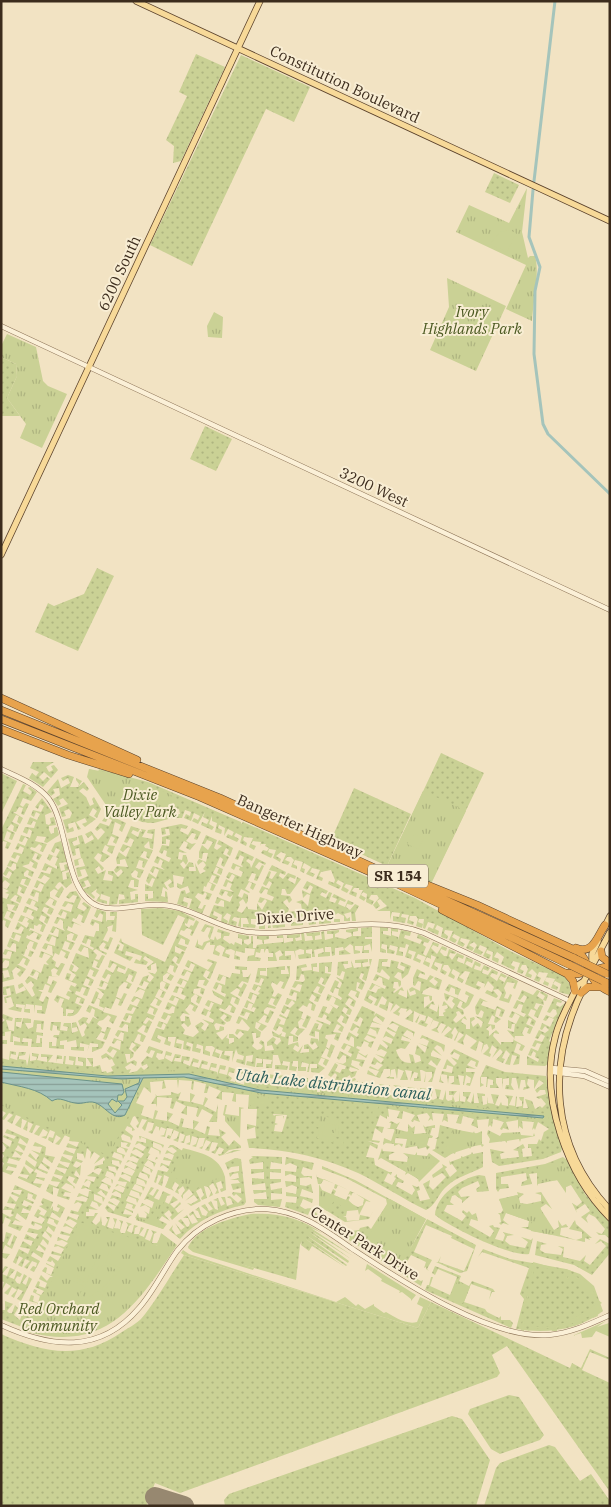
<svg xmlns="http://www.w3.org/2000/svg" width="611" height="1507" viewBox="0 0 611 1507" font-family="'IBM Plex Serif',serif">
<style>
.grass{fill:url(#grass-dots);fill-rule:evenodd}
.park{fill:url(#park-tufts)}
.garden{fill:#cad195;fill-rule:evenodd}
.water{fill:url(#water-rules);stroke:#6b9389}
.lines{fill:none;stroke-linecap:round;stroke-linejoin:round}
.canal{stroke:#a5c4bb;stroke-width:3}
.taxiway{stroke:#978870;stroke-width:8}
.runway{stroke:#978870;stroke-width:20}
.minor-casing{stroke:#8d7458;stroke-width:5.5}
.major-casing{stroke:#5b422c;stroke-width:7}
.highway-casing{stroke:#5b422c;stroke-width:8}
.minor{stroke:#fbf0d7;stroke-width:4.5}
.major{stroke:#f7d998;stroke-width:5.5}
.highway{stroke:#e7a34d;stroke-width:7}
.highway-bridge-casing{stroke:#5b422c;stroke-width:8;stroke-linecap:butt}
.highway-bridge{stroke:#e7a34d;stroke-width:7}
.labels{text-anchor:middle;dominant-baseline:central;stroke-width:4;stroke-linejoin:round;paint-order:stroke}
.shield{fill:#f8edd3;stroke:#746654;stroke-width:1}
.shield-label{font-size:14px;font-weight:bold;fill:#3c2c1d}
.street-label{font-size:15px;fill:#3c2c1d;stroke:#f8edd3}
.park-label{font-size:15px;font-style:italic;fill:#4c5a22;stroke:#f8edd3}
.water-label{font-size:16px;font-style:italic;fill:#2b5d5a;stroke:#f8edd3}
</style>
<defs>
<pattern id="grass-dots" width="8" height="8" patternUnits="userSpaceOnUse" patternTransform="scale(1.25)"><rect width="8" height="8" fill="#cad195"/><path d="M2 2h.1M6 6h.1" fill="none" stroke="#aeb480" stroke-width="1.8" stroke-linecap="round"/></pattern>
<pattern id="park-tufts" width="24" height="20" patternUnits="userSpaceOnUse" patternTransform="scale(1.25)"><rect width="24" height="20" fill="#cad195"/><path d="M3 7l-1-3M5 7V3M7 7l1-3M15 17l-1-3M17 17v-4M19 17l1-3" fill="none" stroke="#aeb480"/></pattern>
<pattern id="water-rules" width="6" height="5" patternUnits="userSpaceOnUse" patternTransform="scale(1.25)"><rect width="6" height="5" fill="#a5c4bb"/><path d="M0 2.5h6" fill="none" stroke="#889f97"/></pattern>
</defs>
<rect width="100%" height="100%" fill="#f2e3c3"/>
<!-- grass -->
<path class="grass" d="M196 54 225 67 181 161 173 163 174 146 166 140 187 96 179 92Z
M241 55 310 87 294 122 266 109 192 266 150 245Z
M494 173 519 185 510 203 485 192Z
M1 357 16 364 17 376 7 398 20 416H1Z
M205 426 232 439 216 471 190 459Z
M97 568 114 576 78 651 35 632 48 603 54 606 84 594Z
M441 753 484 773 431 883 389 864Z
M33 762H54L46 767 49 772 53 770 51 766 54 765 58 770 51 778 44 772 39 777 43 781 47 777 50 779 43 787 29 778 32 773 36 776 39 772 30 768Z
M89 769 98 772 99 769 148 782 241 822V824L243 822 415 898 512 952 566 977 570 985V995L559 992 561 984 555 981 553 984 558 987 557 990 551 988 555 979 546 977 545 981 549 983 548 986 543 984 548 973 539 972 537 976 541 978 539 982 534 980 537 974 532 969 528 973 532 975 531 978 525 976 528 969 526 965H522L520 969 524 971 522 974 517 972 520 963 513 961 511 965 515 967 514 970 501 964 504 957 497 952 494 957 499 959 498 963 492 960 493 952 487 950 486 953 491 955 489 959 483 956 487 948 480 945 478 949 483 952 481 955 473 952 477 945 474 942 469 945 474 948 472 951 466 948 470 940 461 938 460 941 465 944 463 947 457 944 460 937 454 934 452 937 457 940 455 943 449 940 453 931 445 930 444 933 448 936 447 939 441 937 443 928 437 925 435 929 439 931 438 935 427 930 429 927 433 929 435 924 428 922 425 929 423 928 424 919H419L418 922 423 924 422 928 416 926 418 919 416 916H410L409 920 414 922 413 925 407 923 409 915 402 914 401 917 406 918 405 923 393 921V916L399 917 400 913 392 912 390 920V911H377L387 906 380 899 377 901 380 906 376 909 373 905 379 898 377 895H371L369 899 374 901 372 905 366 902 367 894 363 892 361 895 366 898 364 901 359 898 363 890H359V888H354L352 891 357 893 356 897 349 894 353 886 346 884 344 887 349 890 347 893 341 890 344 883 338 880 336 883 341 886 339 889 328 884 329 881 334 883 335 880 331 870 321 872 319 876 323 878 322 881 316 879 320 870 312 868 310 872 315 874 313 877 306 874 311 867 304 863 302 868 305 869 304 873 300 871 303 862 295 860 293 864 297 866V869L291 867 294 860 291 857H287L285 860 290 862 288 865 282 863 286 854 281 852 276 856 281 859 280 862 273 858 276 850 269 849 268 852 273 854 271 858 261 853 263 850 267 851 269 848 265 846 266 844H261L260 846 261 842 253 841 251 844 256 846 254 850 249 847 253 838 244 837 243 840 247 843 246 846 240 843 242 836 236 833 234 836 239 839 237 842 226 837 228 834 232 836 234 832 228 829 224 836 225 828 219 825 218 828 222 830 221 834 215 832 217 823 212 821V816L209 824 214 827 212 830 201 825 202 822 207 824 209 820 203 817 205 812 198 824 192 821 194 818 198 820 200 816 194 813 191 821 184 818 186 814 190 816 191 812 185 810 182 818H175V814H180L179 809 172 810V818L154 823 142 822 108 807 92 781Z
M1 773 17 781 1 814Z
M68 775 74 777 70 787H78L79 784 76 780V778L82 781 78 787 84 782 89 789 87 791 83 788 79 791 86 797 90 806 94 804 92 799 94 797 101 809 97 818 94 816 97 811 93 808 89 815 96 819 85 827 82 824 87 822 85 818 76 822 81 829 78 830 75 822 68 824 69 829 73 827 74 831 67 833 63 820 70 818 72 813 69 809 64 811 66 816 62 817 59 808 68 804 63 798 59 800 61 804 58 806 53 799 60 795 59 788 53 789 55 793 51 796 47 792 58 779 61 788 70 783 68 778 63 781 61 778Z
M23 784 26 785 23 791 30 795 32 792 28 788 30 787 37 792 31 801 23 798 20 805 23 807 26 803 29 804 24 815 21 814 23 808 19 807 16 812H13L23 818 20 824 17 822 19 816 16 815 12 822 19 825 16 832 13 831 14 826 11 824 7 829 15 833 12 840 9 839 11 833 7 831 4 840 11 843 8 849 5 848 7 842 3 841 1 844V830Z
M354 788 411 814 387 866 331 840Z
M42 798 52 812 45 815 46 824 49 825 51 823 50 818 54 817 56 825 49 826V830L51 834 54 833V828L57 827 59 835 47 843 44 842 46 837 37 836 35 841 47 844 43 852 40 851 42 846 39 844 35 848 31 847 30 849 42 855 39 860 36 859 38 854 35 853 32 859 38 863 36 869 32 867 34 863 30 861 29 864 22 866 34 872 32 877 28 875 29 871 27 870 24 873V876L31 879 28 886 24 884 26 879H22L20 884 27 887 24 894 20 892 22 888 19 886 17 894 22 897 20 903 16 901 18 896 15 895 10 900 19 904 16 911 12 910 15 905 7 904 8 910 15 913 12 919 9 917 11 912 7 911 4 918 11 921 8 928 5 926 6 921 3 920 1 923V897L7 899 9 894 5 893 9 891 1 887 7 889 10 884 5 880 1 884 3 876 9 879 12 873 9 871 6 876 3 874 7 867 13 871 16 869V864L13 863 11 867 7 866 10 860 17 863 20 856 17 855 15 859 11 857 14 852 22 854 24 848 20 846 18 850 15 849 18 843 25 846 28 839 25 837 22 842 19 841 21 835 30 838 32 831 29 829 27 834 23 832 25 827 34 828 36 822 33 821 31 825 27 824 30 817 37 820 40 814 36 812 34 817 31 815 33 810 41 812 44 806 40 804 38 809 35 807Z
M107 814 126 823 122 832 119 830 121 825 115 822 112 834 119 837 116 844 113 842 115 838 111 836 107 845 115 846 112 854 107 851 109 847 105 845 102 852 110 856 103 862 100 861 102 855 98 853 94 858 104 868 102 871 99 866 95 869 98 874 106 870 103 880 112 881 113 876 108 874V871H113L118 877 123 872 121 869 116 873 114 870 117 866 128 867 125 859 120 860V864H117L116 859 119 852 126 857 130 848 128 847 123 852 120 850 123 844 131 847 134 840 130 838 127 843 124 842 131 826 140 829 138 832 133 830 131 833 138 837 140 831 142 832 141 829 146 830 142 837 152 839 153 834 147 833 148 830 155 829 153 849 150 848 149 841 144 846 145 848 153 850 149 859 146 857 147 852 144 851 140 857 148 860 144 868 142 867 143 861 139 860 136 868 144 870 140 878 137 877 138 872 135 870 131 874 132 877 139 880 138 887H134V880H131L128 887 138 890 130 892 131 900 135 899V894H138V902L119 904V900L125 899 124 895 119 894 117 904 109 905 110 897 101 894 100 899 107 901V904L96 901 100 895 96 892 97 889 91 893 95 897 94 899 84 891 83 889 91 886 88 880 84 881 86 886 82 888 79 880 88 876 85 869 80 870 82 876 78 877 76 868 85 866 82 858 78 860 79 865 75 866 74 860 81 858 79 848 75 849 76 855 73 856 68 839 77 837V840L72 842 74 846 80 844 78 836 82 835 85 844 94 839 92 835 88 838 85 834 91 831 98 840 105 832 101 828 97 831 95 829 100 823 109 826 112 820 108 818 106 822 102 821Z
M181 824 188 826 186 829 181 828 180 831 188 835 192 828 201 832 197 840 194 839 196 834 192 833 186 841 192 844 196 843 190 850 186 848 188 843 184 841 179 849 187 853 179 852 178 859 182 860 183 855H186L188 861 186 865 183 861 180 864 184 869 189 862 193 863 194 867H189V871H196L195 863 200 874 206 871 203 869 206 865 203 861 198 865 197 862 199 859 206 862 208 853H203L202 859 199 858V852L202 845 208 850 213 842 207 840 205 844H202L206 835 217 840 214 848 217 850 222 846 217 844 219 840 233 848 230 856 227 854 229 850 226 848 223 854 229 857 224 867 221 865 223 859 220 857 216 866 223 869 221 875 217 873 219 868 216 867 213 873 220 876 217 884 213 882 216 876 212 875 209 882 216 885 213 891 210 890 212 884 208 882 206 887 204 886 203 891 212 894 209 900 205 899 207 894 205 892 203 895 198 893 195 897 201 902 198 908 202 909 204 905H206L202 914 189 908 192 899 184 897 183 901 188 903 187 907 177 904 181 891 185 890 186 894 190 892 188 886 180 889 177 887V883L182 885 184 877 173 875 174 887 170 888 168 885 172 882 170 879 164 883 168 890 163 887 161 896 165 897V891L167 892 168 902 145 901V894H148V899L153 898V891H145V884L152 887 155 879 152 878 149 884 146 881 149 873 156 878 159 870 155 868 153 873 150 871 153 866 165 870 161 867 163 861 160 859 158 864 154 862 157 856 169 862 171 858 166 856 167 851 164 850 162 854 159 852 162 845 169 846 170 840 166 839V844H162V837L170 835 169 829H165L166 834 162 835 161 828Z
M61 841 67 862 59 863 61 871 65 870 64 865 67 864 69 870 62 872 63 880 67 879 66 873 69 872 72 883 66 888 60 882 58 883 55 887 58 890 62 886 64 889 59 898 55 896 58 891 54 889 50 892V897L57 901 55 906 52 905 54 900 50 898 45 904 54 909 51 915 47 913 49 908 44 907 42 911 50 917 47 924 44 922 46 917 41 915 39 920 46 925 43 932 40 931 42 925 39 924 37 926 34 925V929L30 928 29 931 31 930 42 935 39 940 36 939 38 934 34 932 29 936 27 935 26 938 38 943 35 950 32 948 34 942 30 941 27 946V949L34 952 31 957 28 956 30 950 26 949 24 955 21 954 30 960 27 966 24 964 26 959 23 958 19 964H17L26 969 20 977 17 974 21 970 16 967 12 971 14 979 2 982 1 973H3L4 978 10 977 8 970 1 971V968H7L9 965V961L5 960 1 965V958L10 959 12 952 8 951 6 955 3 954 5 949 16 952V944L13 943 10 948 7 946 10 938 19 942 21 936 16 934 14 939 11 937 13 932 21 934 24 928 21 926 18 930 15 929 18 922 27 928 29 923 27 922 29 919 25 917 22 922 18 921 21 915 33 920 34 917 31 915 33 911 28 909 26 913 23 912 25 906 37 911 38 908 34 906 36 902 32 900 30 905 26 903 29 898 38 902 39 893 36 892 34 897 30 895 33 889 41 892 44 885 40 883 37 888 34 887 37 880 45 884 50 878 44 875 41 879 38 878 41 872 50 874 52 868 48 867 46 871 42 870 45 863 57 869V866L55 865 58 858 53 856 50 861 47 859 49 854 56 857 60 850 56 848 54 853 51 851 55 843Z
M239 850 254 857 252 861 248 859 246 861 250 864 251 868 256 858 266 863 265 865 259 862 255 867 259 870 262 865 264 866 257 881 254 880 256 874 252 873 248 881 256 884 253 890 250 888 252 883 249 882 245 889 250 892 249 893 241 889 238 896 242 898 244 893 248 895V901L246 904 243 899 239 902 240 905 237 911 242 913 247 906 248 909 257 910V903L262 910 267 901 265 899 261 903 258 902 260 897 272 901 274 897 267 894 268 890 265 889 261 894 259 892 262 886 269 889 272 883 269 881 266 886 263 884 269 871 271 872 269 878 272 879 277 872 269 870 272 865 286 872 285 875 280 873 279 876 283 879 288 873 296 876 295 879 290 877 288 880 295 884 297 877 301 879 290 894H287L285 889H282L281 895 290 896 292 900 289 903 287 899 283 902 289 909 288 912 302 910 301 904 296 902 302 900 308 906 310 895 307 894 303 898 302 890 310 894 313 887 310 885 307 890 303 888 307 881 328 891 326 894 322 892 320 895 326 898 329 892 332 893 329 901 335 903 337 899 332 897 334 894 346 900 345 902 340 900 338 904 345 907 348 900 354 903 352 905 347 904 346 907 350 910 355 904 359 906 355 913 356 921H352L351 912 344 914 347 919 350 917V921H344V916L338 913 335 915V919H340V922H334V916L329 914 326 915V919L331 920V923L319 924V920L324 919V916L316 917V924L309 925 308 921 314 919V915L308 916 307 911 306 915 298 918V921H303V925L291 926V922H296V918L290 917 286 919V913L284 917 279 918V924H285V927L273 928 272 924 278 923 277 920 270 921 271 928H268V920H260V925H265V929H259V919H251V924L256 925 255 928 243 927V924H249L247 918H241V927L238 926 240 918 234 917 232 920 237 922 236 926 228 924 231 915 227 913 223 918 228 921 227 924 221 922 222 915 214 911 213 915 218 917 216 920 209 917 214 905 224 907V901L221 900 218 904 215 903 217 897 230 902 233 895 230 897 227 895 228 892 225 891 222 896 219 894 221 889 234 892 230 889 232 884 228 882 226 887 223 886 226 879 232 882 235 876 232 874 229 879 226 877 229 872 241 877 243 872 239 870 240 867 236 866 234 870 231 868 233 863 242 867 243 866 241 865 244 857 240 855 238 860 235 859Z
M76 891 81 899 77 908 84 911 87 908 82 904 84 902 91 907 84 923 81 922 83 916 79 914 76 919 73 918 72 921 82 926 74 923 72 928 68 926 67 930 78 935 75 941 72 940 74 934 71 933 67 935V940L75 943 71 950 68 949 70 943 65 941 62 949 70 952 67 959 64 957 66 953 61 950 59 955 55 953 52 959 56 962 55 966 58 968 61 963 65 964 59 976 56 974 58 970 54 968 51 970 52 976 59 977 49 976 47 983 51 985 53 980 57 982 51 993 48 992 50 986 45 984 43 990H38L50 996 42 992 39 1000 43 1002 46 996 49 998 45 1014 37 1013V1010H42V1006L35 1005 34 1013V1005L26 1004 25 1009H30V1013L24 1012 25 1005 16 1004V1007L22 1008 21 1012 8 1009 14 1006 11 997 6 998 7 1003H5L4 997 11 995 10 988 6 989 7 995H3V987L14 985 16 994 26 990 24 986 19 989 18 985 22 983 32 997 35 995 32 988 34 985 31 981 27 984 25 981 29 976 37 980 39 973 36 971 33 976 30 975 33 969 41 973 44 964 49 965 46 962 51 956 44 953 42 958 39 957 41 951 53 956 52 946 48 945 46 950 42 948 45 943 55 946 56 938 52 936 49 942 46 940 49 934 58 937 59 930 56 928 53 933 50 932 53 926 65 931 63 928V921L60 919 57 924 54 923 57 917 65 919 67 913 63 911 61 916 58 914 61 909 71 912 73 905 68 903 65 907 62 906 65 901 74 903 77 896 73 895 69 899 66 897 70 892Z
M161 908 180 911 195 919 194 921 189 919 187 924 185 923V925L189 928 191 925 193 926 196 920 199 922 192 936 190 935 192 930 187 928 184 931 181 930 179 934 190 940 188 945 185 944V940L181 938 178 944 187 947 185 951 175 946V952L180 954 182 951 185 952 179 964 176 963 178 958 175 956 172 960 178 966 175 973 173 971 174 966 170 965 167 972 174 976 171 981 167 979 170 974 167 973 163 976V981L170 984 167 990 164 988 166 983 162 981 160 983V989L166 992 163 998 160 997 163 991 159 989 155 997 162 1001 159 1006 156 1005 158 1000 155 998 150 1005 158 1009 155 1015 153 1014 154 1009 150 1007 147 1013 155 1016 153 1020 147 1017 143 1023 146 1024 149 1020 152 1022 147 1033 144 1032 146 1026 143 1025 137 1031 146 1036 143 1042 140 1041 141 1035 138 1034 134 1042 141 1045 135 1052 132 1049 136 1045 132 1042 129 1049 134 1053 133 1057 130 1059V1054H125L127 1063 134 1060 137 1062 136 1066 131 1063 125 1067 127 1070 131 1069 129 1073 137 1071 141 1067 144 1070 148 1067 147 1064 142 1066 141 1063 147 1056 152 1058 155 1051 151 1050 149 1054 146 1052 149 1046 163 1051 162 1054 157 1053 156 1057 159 1060 164 1059 166 1051 172 1053 171 1056 166 1055 165 1058 172 1062 175 1054 181 1055 180 1058H175L174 1061 181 1062 182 1056 190 1057 189 1061 184 1060 183 1063 190 1066 193 1058 199 1060 198 1063 193 1062 192 1066 199 1068 202 1060 208 1062 207 1065 202 1064 201 1068 209 1070 211 1063 217 1064 216 1068 211 1067 210 1070 217 1072V1075L220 1065 226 1066 225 1070 220 1069 219 1073 227 1075 229 1067 235 1069 234 1073 229 1072 228 1075 232 1078 230 1081 235 1082 238 1070 244 1071 243 1074 238 1073 236 1082 244 1085 246 1072 253 1073 252 1076H247L246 1080 253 1081 256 1073 255 1083 259 1084 260 1081H264V1078L258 1076 259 1073 265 1074V1085L273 1082V1079L268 1077V1074L274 1075 275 1083H282V1079L278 1078V1075L286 1076V1086L292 1084V1080L287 1079V1076L293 1077 292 1084 301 1085 302 1081 296 1077 308 1078V1082H303L302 1085H311L312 1078 317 1079V1083L312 1082V1086L317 1087V1092H320V1079L325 1078 326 1081 321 1084 326 1087 331 1084 328 1079 334 1083 337 1075 335 1073 331 1077 328 1075 335 1063 338 1065 335 1071 340 1073 342 1069H345L346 1066 335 1062 343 1064 346 1062V1056L343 1055 339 1060 337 1058 340 1051 351 1057 352 1054 348 1052 351 1047 347 1045 344 1050 341 1048 344 1043 354 1047V1038L351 1036 349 1041 346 1039 349 1032 357 1037 359 1034 357 1033 359 1028 356 1027 352 1031 350 1030 353 1023 360 1027 363 1019 360 1017 357 1022 354 1021 362 1006 375 1012 374 1016 376 1013 385 1018 383 1022 376 1016 373 1019V1021L382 1025 372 1022 370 1027 380 1028 377 1035 376 1031 370 1028 367 1034 376 1037 375 1039 367 1035 364 1039 369 1042 374 1041 371 1048 368 1046 369 1043 364 1041 361 1047 357 1046 356 1048 360 1050 358 1052 365 1056 368 1054 366 1058 358 1053 356 1059 365 1060 362 1067 359 1065 360 1062 352 1060 351 1065 360 1070 350 1067 349 1070 351 1072 357 1071 355 1076 351 1078 350 1075 345 1078 346 1081 355 1078 356 1080 345 1084 347 1090 354 1087 353 1084 358 1081 354 1093H360L361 1083 363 1082 361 1092H367L368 1086 365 1085 366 1081 373 1084 369 1086 370 1092H374L375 1084V1092L381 1093 382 1088 379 1084 385 1085 382 1094H389V1085H390L389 1095H393V1098H395L397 1088 393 1085 401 1086 397 1090V1095L403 1096V1086L405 1095H408L410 1091 407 1087 415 1088 410 1096 415 1098 417 1088 419 1096 422 1097 424 1091H420V1088L429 1089 428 1093H425V1097L429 1099 433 1089 431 1099 433 1100 437 1098 435 1089 441 1090 439 1099 443 1100 446 1090V1099L448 1101 452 1100 453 1095H449V1091H457L453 1096 455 1102 459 1101V1091L460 1101 465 1102 466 1097 463 1096V1092H471L467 1101 471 1103 474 1093V1103H479L477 1093 485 1094V1096H482L483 1105 487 1104 488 1097V1103L494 1104 491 1094 499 1095 495 1105 499 1106 501 1102 502 1105 508 1106V1099L505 1095 513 1096 509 1105 515 1106 516 1096 517 1097 516 1107 522 1106V1101L520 1100 519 1097H524L523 1108H528L525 1099 532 1101 535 1109 540 1106 542 1108 546 1104 541 1098 539 1099 536 1097 546 1094 545 1090H540L537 1093 535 1090 544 1083 539 1080 534 1089V1080L528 1079 527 1084 530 1088 523 1090 524 1087H526L525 1080H521L519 1090 516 1078H512L511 1085 514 1090 505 1089 506 1085H509V1078L503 1079V1089L502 1078H496V1083L499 1088H490V1085H493V1080L488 1079 487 1087H486L487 1077H481V1083L484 1085 480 1087V1078L486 1065 505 1072 546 1076 562 1148 561 1152 543 1159 499 1166 492 1162 490 1149 505 1152 500 1154 501 1159 519 1157 518 1151 513 1150 523 1144 525 1148 522 1149 523 1157 532 1156 531 1148H528V1144H537L539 1139 541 1141 544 1132 549 1129 538 1122 535 1130 534 1128 532 1130 534 1122 522 1121 523 1129 519 1126 518 1129V1120L506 1122 509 1130 503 1128 502 1130 500 1129 504 1122 493 1119 492 1127 490 1125 488 1127 489 1119 477 1120 478 1128 471 1125 474 1119 463 1116 461 1124 456 1123 459 1115 447 1114 448 1122 444 1120 442 1122 444 1114 432 1113 433 1121 431 1119 428 1121 430 1117 427 1113 417 1115 420 1122 414 1120 413 1122 411 1121 415 1115 403 1111 402 1119 397 1118 400 1111 388 1109 389 1117 387 1116V1119L380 1115 376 1126 384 1127 382 1133 375 1128 372 1140 380 1141 379 1143 368 1141 378 1145 377 1149 370 1145 366 1157 374 1158 375 1165 389 1172H392L391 1175 388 1173 384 1181 392 1185 396 1178 394 1177 397 1174V1177L404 1181 403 1183 398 1182 396 1186 412 1195 415 1190 412 1185 417 1187 419 1186 420 1190 417 1191 420 1201 430 1199 423 1184 430 1180 429 1186 433 1190 446 1177 442 1173 433 1178 432 1175 443 1167 442 1164 447 1167 445 1169 450 1177 457 1171 452 1164 450 1165 449 1160 450 1162 461 1158V1156L463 1157 471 1154 472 1152 473 1154 483 1152V1167C470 1174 458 1176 447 1186 439 1192 435 1207 426 1210 403 1199 381 1184 358 1173 323 1157 286 1149 249 1148L247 1139 256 1138 255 1127 247 1130V1124L256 1126 257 1109H248L249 1095 236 1094V1102L232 1101 234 1093 222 1092V1100L216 1098 221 1091 209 1086 207 1093H204L206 1084 194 1081 193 1090 191 1089 192 1081 179 1080 178 1088 177 1080H164L166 1088 162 1089 163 1081 150 1082 151 1093 144 1087 136 1103 144 1106 141 1115 153 1119 155 1110 158 1111 155 1119 167 1121V1112L173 1114 168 1121 179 1126 181 1118 184 1119 182 1127 193 1129V1120L199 1122 194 1129 205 1134 207 1126 210 1127 208 1135 220 1136 219 1129 226 1133 221 1137 229 1146 234 1140 241 1146V1148L229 1150 223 1155 234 1150H241L219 1156 218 1154H221L224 1149 219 1147 215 1154 211 1152 215 1150 218 1143 212 1142 209 1151 205 1150 211 1142 206 1140 202 1149 199 1148 203 1146 205 1138H199L196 1147 192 1146 196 1144 198 1138 192 1136 190 1145 186 1144 190 1142V1135L186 1136 184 1143 180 1142 183 1141 185 1135 180 1133 178 1142 173 1140 177 1138 179 1132 174 1130 170 1139 167 1138 168 1135 171 1136 173 1129 167 1128 165 1137 160 1136 164 1135 166 1129 161 1127 159 1131V1127L156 1126 152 1134 148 1132 152 1130 154 1123 148 1122 145 1131 142 1128 147 1120 142 1119 138 1128 136 1126 139 1123 135 1116 133 1117 130 1124 135 1130 132 1131V1128L127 1126 125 1130 133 1136 131 1141 130 1137 123 1134 121 1136 122 1140 131 1143 129 1147 126 1146 128 1143 121 1142V1147L128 1149 126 1153 124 1149 120 1147 117 1149V1152L125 1155 123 1159 122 1155 114 1152 112 1157 122 1161 120 1165 119 1161 112 1160V1164L119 1167 117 1171 115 1167 108 1166 109 1170 116 1173 115 1177 113 1173 107 1171 105 1176 113 1180 112 1184 111 1179 106 1177 101 1181 111 1186 109 1190 107 1185 102 1183 99 1188 108 1192 106 1196 101 1190 97 1193 105 1198 103 1202 102 1197 94 1194V1200L102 1204 99 1207 97 1203 92 1201 90 1206 98 1210 89 1209V1212H86V1216H94L95 1213H98L92 1222 96 1225 100 1221 101 1216 102 1225 105 1226 108 1220 106 1217H110L107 1227 113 1229 115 1223 113 1218 117 1219 114 1228 120 1229 121 1223 119 1220 123 1221 120 1231 121 1233H125L128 1225 126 1222 132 1224 129 1226 127 1231 132 1233 134 1225 138 1226 135 1228 134 1234H139L141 1227 144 1228 139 1235 144 1237 147 1229H149L145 1239 150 1241 153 1233 151 1230 157 1232 154 1234 152 1243H157L162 1234 175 1244 155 1246 43 1335 1 1319V1310H5V1301L13 1304 7 1311 9 1313H12L15 1305 18 1308 14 1315 20 1320 22 1314 18 1311 19 1309H23L29 1317 34 1315 26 1308 29 1303 32 1308H38L37 1303 29 1301 31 1295 34 1296 33 1301 38 1303 40 1296 33 1292 34 1289 37 1290 36 1293 41 1295 44 1291 35 1287 38 1281 40 1282 39 1286 45 1288 47 1283 39 1279 41 1275 47 1281 50 1277H53L42 1271 45 1267 47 1268 46 1273 51 1275 54 1268 46 1264V1263L54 1267 55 1264 52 1260 51 1262 47 1261 50 1256 58 1261 61 1256 51 1254 52 1251 61 1254 64 1249 58 1246 54 1247 55 1244 64 1247 68 1243 62 1240 57 1241 58 1237 67 1241 70 1236 60 1234 61 1231 70 1234 73 1229 67 1226 63 1227 65 1223 73 1228 77 1223 70 1219 66 1221 68 1216 77 1220 79 1215 70 1213 71 1210 78 1212 82 1204 78 1202 74 1204 76 1200 86 1202 88 1198 82 1196 77 1197 79 1193 88 1197 89 1191H92L86 1188 81 1189 83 1185 89 1188 91 1182 88 1180 84 1183 86 1179 94 1182 96 1177 87 1176 93 1172 99 1175 102 1169 98 1168 94 1170 95 1166 103 1164V1161L105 1160 104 1157 94 1164 100 1156 94 1152 90 1159 91 1152 87 1148 85 1159 83 1154 77 1153V1159L83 1161 81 1163 76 1161 73 1166 77 1168 81 1165 80 1176 76 1170 74 1175 79 1178 76 1184 73 1182 75 1178 69 1176 67 1180 75 1187 74 1189 73 1186 66 1183 61 1188 72 1193 65 1192 63 1196 70 1197 69 1200 57 1196 59 1189 53 1187V1195L46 1191 49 1184 57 1187 60 1182 51 1181 53 1176 61 1180 63 1176 54 1174 56 1169 65 1174 67 1169 57 1167 59 1163 68 1168 70 1163 60 1161 62 1156 71 1161 73 1156 63 1154 65 1150 74 1154 76 1149 66 1147 68 1143 77 1147 79 1142 69 1141 70 1137 65 1135 59 1145 55 1144 61 1138 56 1135 53 1143 48 1140 49 1137 53 1138 55 1132 50 1130 46 1139 41 1137 46 1136 48 1132 43 1129 39 1136 34 1134 40 1126 36 1125 32 1133 29 1132 33 1124 28 1122 27 1131 23 1129 27 1121 22 1119 21 1128 15 1125 21 1117 16 1115 12 1124 7 1121 13 1115 9 1113 4 1120 1 1119 6 1113 1 1110V1058L9 1060 10 1051 16 1052V1055L11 1054 10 1058 17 1060 19 1052H26L25 1055 19 1056V1059L26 1060 27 1066 30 1053V1061L36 1060 37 1057 32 1056V1053L39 1054 37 1060 47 1062V1057H41V1054L53 1055 48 1062 56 1063 57 1055 62 1056V1059H57L56 1063 63 1064 64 1056H66L65 1064 73 1065 74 1061 69 1060V1056L76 1057 75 1065 83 1066V1062L78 1061V1057L86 1058V1066H92L87 1058H93V1067L100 1065 102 1072 106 1071 107 1073 113 1071 111 1067 115 1065 112 1059 109 1060 107 1057 102 1059 101 1056 106 1053 113 1058 117 1051 113 1049 110 1053 107 1051 110 1046 120 1050 121 1041 117 1040 114 1044 112 1043 114 1038 123 1041 124 1033 121 1032 118 1037 115 1035 118 1030 128 1032V1025L125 1024 122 1028 119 1027 122 1021 130 1023 132 1016 129 1015 126 1021 123 1019 126 1013 133 1014 136 1008 133 1007 131 1011 127 1010 130 1004 141 1008 137 1006 140 1000 137 998 133 1002 131 1001 134 996 142 999 145 991 140 989 135 993 138 987 145 990 149 983 144 981 142 986 139 985 143 977 149 975 147 980 150 982 154 977 148 972 155 974 157 971 156 963 151 965V970H148L147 967 154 962 145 956 143 959 148 962 146 965 134 963 136 959 140 961 142 956 126 951 125 955 133 957 130 961 114 953 118 944 120 945 118 950 122 951 124 945 119 942 121 938 122 942 165 962 185 918 178 915 163 945 142 935 141 909ZM273 1114 287 1115 282 1132 274 1131 275 1125 278 1124 275 1123 276 1116H283L284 1119V1116L275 1115 274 1116Z
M97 909 106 912V922L107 920H114L115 916H110V912H117L116 932 112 931 113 925 107 927 108 930 103 940 108 942 110 937 113 938 108 950 104 948 106 944 103 942 99 947 100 950 107 953 106 955 96 949 93 951 97 955 95 959 99 960 102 955 105 956 99 968 96 967 98 962 94 960 92 967 99 970 95 977 92 976 94 971 90 969 87 976 94 980 91 986 88 985 90 980 86 978 83 985 90 988 87 996 83 995 86 988 82 987 80 992 76 991 75 994 85 999 83 1004 79 1003 81 998 77 997 75 1003 82 1006C78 1013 76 1017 67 1016L68 1013H73L74 1010 66 1009V1016H63V1008L61 1007 64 999 60 998 58 1003 54 1000 57 995 69 1000 70 997 66 995 68 991 72 992 69 989 71 985 75 987 77 984 65 979 67 973 71 974 69 980 72 981 76 975 69 970 71 964 74 966 72 971 76 972 79 968 72 963 76 953 89 958 88 948 84 947 81 952 78 950 81 944 93 950 94 948 90 946 91 940 88 939 86 944 82 942 85 935 94 937 96 931H99V924L95 922 93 926 90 924 92 919 102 922 103 915 100 913 97 918 94 916Z
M205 924 214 927 210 939 214 940 215 936 217 940 221 938V933L217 932 218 929 230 933 229 936H224L223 939 230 944 231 943 234 945 235 942 242 945V939L238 938V934L249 936V939L244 940V943L248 945 251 943V936H253V948H256L257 945 263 944 262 940 257 939V936H269V939L264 940V944L283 942V938H277V936L283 935 284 943 293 941V938H287V935L300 934V937L295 938 296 941 302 940 301 933H304L305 941 313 940 312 936H307L306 933 320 932V935L315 936V940L322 939 321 932 324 931 325 940 333 938V934H327V931L339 930V932L335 934V937L345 939 352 936 351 933 346 932V930L358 928V931L353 932V936H361V928L372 927V937H365V939H372V952L370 944 364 946V950H369V953H362L363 946H355V950L360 951V953L354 954 353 946 350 944 344 949 351 954 339 955V951L344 950 343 947 335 948V955L332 956 331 947H325V952H330V956L318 957V954L324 952 323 948 314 950 315 957H312V949L306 950V953L311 954V958L299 959 298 955 304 954V950L300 949 295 951 296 959 294 951H285V956L291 955V960H279V957L283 955 280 950 275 953 277 961H268V957H273V953H269L268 949H266L264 953V949H261L260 953 256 952 255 957 261 958 260 961H247L248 956 254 955 255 949 245 948V953L236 951 235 955 240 957V960L234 959 235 951 231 949 226 950 225 953 230 955 229 958 222 956 225 948 220 945 217 946 215 950 220 953 219 956 213 954 215 945H210V942L207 943 203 950 195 947 198 939V944L202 946 204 942 210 940 208 936 211 928 207 927 204 932 201 931Z
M380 927 388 928V931H383V934L391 936V928L398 929V932L392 931V935L398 937V940L401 930 411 932 410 936 405 935 404 938 420 944 422 940 417 938 418 934 430 940 428 943 424 942 423 945 426 947 423 954 426 956 433 942 439 944 438 947 433 945 431 948 437 954 442 946 447 948 446 951 441 949 440 952 444 956H447L449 949 456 952 455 954 450 953 449 956 452 960 457 953 464 956 463 959 458 957 457 961 464 964 466 957 473 960 472 963 467 961 465 964 472 968 475 961 481 964 480 967 475 965 474 969 481 971 484 965 490 968 488 971 483 969 482 973 488 975 492 969 498 972 497 975 492 973 490 976 497 981 496 983 501 973 507 976 505 978 501 976 499 979 504 982 503 985 508 976 518 981 515 989 513 988 515 983 507 982 504 988 506 993 504 998 508 999 510 994 512 995 509 1003 499 1000 502 993 498 989 493 990 498 996 496 998 485 993 487 990 492 992 494 987 488 981 484 988 485 984 478 981 476 985 481 987 479 990 465 984 470 972 465 971 459 977 464 980 462 983 457 980 460 973 453 969 451 973 455 976 454 979 448 976 451 970 448 965H444L442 969 447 972 445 975 440 972 443 962 442 964 435 962 434 965 438 968 437 971 431 968 436 957 431 955V959L427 957 425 961 430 963 429 967 423 964 426 957 418 954 416 958 421 960 420 963 413 960 416 952 409 950 408 953 412 955 411 959 405 957 409 945 406 944 405 948 400 947 399 951 403 952V956L396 955 398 947 390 945 389 949 395 951 394 954 387 953V945L382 944 381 948 386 950V953L380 952Z
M208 959 217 962 210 979 207 978 210 972 206 970 203 976 209 981 206 986 203 985 205 980H199L197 986 205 989 203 995 200 993 201 988 194 989 193 993 202 997 199 1004 196 1002 198 996 195 994 191 998V1002L198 1006 195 1012 192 1010 194 1006 190 1004 185 1010 190 1015 183 1013 180 1017 181 1021H185V1016L189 1017 191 1024 188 1027 184 1023 181 1025 185 1030 183 1034 193 1037 199 1032 195 1026 201 1022 204 1024 201 1028 205 1031 209 1024 202 1019 213 1023 214 1020 209 1017 211 1012 208 1011 206 1016 201 1014 204 1008 210 1011 214 1003 211 1002 209 1007 205 1005 208 1000 221 1005 223 1000 214 995 212 990 225 997 226 994 221 992 222 986 219 984 216 990 213 988 216 982 225 985 226 977 223 976 220 981 217 980 219 974 230 978 232 973 240 974V970L235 969V966L247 967V970H242L243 977H248L251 973 248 983 242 981 238 986 241 988 244 983 247 985 241 997 238 995 240 990 237 988 230 993 240 999 238 1005 234 1003 236 998 232 997 230 1003 236 1008 234 1013 230 1012 232 1006 229 1005 225 1010 220 1008 219 1010 232 1016 230 1021 227 1022 224 1020 227 1016 224 1014 220 1018 226 1023 224 1025 216 1023 214 1025 216 1030H219L220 1026 224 1027V1030L216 1033 222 1040 228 1034 226 1038 229 1039V1044L234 1042V1038H229V1034H233L239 1039 244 1034 240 1031 237 1035 235 1033 237 1029 248 1031 250 1028 242 1019 239 1024 236 1023 239 1016 247 1020 250 1013 246 1012 244 1016 240 1015 243 1008 256 1013 254 1012 256 1008 253 1007 251 1010 253 1004 249 1003 247 1008 244 1007 247 1000 254 1004 257 996 253 994 251 1000 248 998 250 992 258 995 260 993 258 992 261 988 258 986 255 991 252 989 254 984 261 986 264 979 261 978 259 983 255 982 258 968H266V971H260V975L267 976V968L285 966V970H281V974H289L287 966H290V976L284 989 281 988 284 982 280 981 277 985 272 982 271 985 274 991 272 996 275 997 278 993 282 995 276 1006 273 1004 275 999 271 998 268 1004 276 1007 275 1009 267 1007 264 1010V1013L268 1015 270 1010 274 1012 268 1023 265 1022 267 1016 264 1015 258 1022 267 1026 262 1031 258 1029 261 1024 256 1022 255 1028 261 1032 260 1037 256 1038V1033H252L254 1043 252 1046 257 1050 261 1049 263 1046 259 1043 261 1040 264 1042 265 1051 274 1050 272 1045 267 1046V1042L273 1037 276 1039 274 1043 277 1045 281 1041 280 1038 273 1036 272 1031 279 1035 282 1033 281 1036 285 1037 286 1033 282 1031 283 1028 279 1026 276 1031 273 1029 278 1018 281 1020 279 1024 284 1025 286 1019 279 1016 280 1014 287 1018 290 1010 287 1009 284 1014 281 1012 284 1005 290 1008 295 1003 292 1000 288 1005 285 1004 287 998 296 1001 297 993 294 992 292 996 289 995 291 989 300 992 302 985 298 984 295 988 292 987 295 981 303 982 305 980 304 975 301 974 299 980H296L297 966 306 964 307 967 301 968 302 971 312 970 311 964 317 963V967H313V971L319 972V963L332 962 331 972H328V967L325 966V973L331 974 325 985 322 984 324 979 321 977 318 983 325 987 321 994 318 992 320 987 317 986 313 992 321 995 318 1002 314 1001 316 997 312 994 309 1000 316 1005 314 1011 311 1010 312 1004 309 1003 307 1007 303 1005 298 1010 303 1012 301 1018 305 1020 307 1015 311 1017 306 1028 302 1026 305 1020 301 1019 298 1022 299 1028 305 1029 298 1036 295 1034 298 1029 295 1027 290 1033 298 1037V1041L293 1042V1036H289L288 1045 298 1042 299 1047 295 1045 293 1049 298 1052 303 1045 300 1053 309 1052V1049H304V1045L308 1044 313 1050 318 1047 315 1042 312 1045 310 1043 311 1038 318 1039 319 1042V1032L315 1031V1037L309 1035 315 1023 319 1024 317 1029 320 1030 323 1024 316 1021 317 1020 330 1025 331 1022 326 1019 327 1016 324 1014 322 1018 318 1017 323 1006 327 1007 325 1012 329 1014 333 1007 329 1004 337 1009 339 1006 334 1004 336 999 332 996 329 1001 326 1000 328 994 341 1000 342 998 338 995 339 989 335 988 333 993 330 991 335 980 339 982 337 987 340 988 342 983 336 977 343 980 345 972 342 971 340 976 337 975 338 962 348 961V964H343L345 969 352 967 351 960 354 968 361 967V963H355V960L368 959V962L362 963 363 967 370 966 369 959H372L366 981 362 979 364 974 361 973 359 978 365 983 362 990 358 988 360 983 357 982 356 990 360 992 358 998 355 996 357 992 351 990 348 995 356 1001 354 1007 350 1005 353 1000 349 998 345 1004 352 1010 350 1015 346 1014 348 1009 344 1007 342 1011 349 1017 346 1024 342 1022 344 1017 341 1015 337 1021 344 1027 342 1032 338 1030 341 1026 337 1024 333 1032 341 1033 338 1041 334 1039 336 1034 326 1035 325 1038 328 1040 326 1047 329 1049 331 1044 335 1046 330 1058 327 1056 329 1050 326 1048 321 1057 329 1060 326 1066 323 1064 325 1059 321 1058 318 1064 325 1068 319 1073 311 1072V1068H317V1064H310L309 1072H307L309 1064 302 1062 301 1067H306V1071H298V1061H293L292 1066 297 1067 296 1071 289 1070 290 1062 283 1061 282 1065 288 1066 287 1070 275 1069V1065H281L278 1055H273L272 1068H266V1064H271L272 1060 263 1059V1067H256L257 1063H262V1059L256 1058 255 1067 246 1065 247 1061 252 1062 253 1055 246 1056 245 1065 236 1062 237 1059 243 1060 244 1056 238 1054 236 1049 232 1062 233 1051H225L224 1055 230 1056 229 1061 220 1058 223 1051 216 1049 215 1052 220 1054 219 1058 212 1056 215 1048 212 1046H206L205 1050 210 1052V1056L203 1054V1046L197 1044 196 1048 201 1049 200 1053 192 1051 193 1044 187 1042 186 1045 191 1047 190 1051 183 1049 184 1041 177 1039 176 1043 182 1044 181 1049 174 1047 176 1037H168V1041L171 1042 170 1046 164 1044 166 1038 158 1035 157 1038 161 1040 160 1043 151 1040 156 1028 164 1030 166 1025 163 1023 161 1028 157 1026 159 1021 167 1024 171 1016 168 1015 165 1020 161 1018 164 1012 169 1014 174 1013 175 1007 172 1006 169 1010 165 1009 168 1002 176 1006 179 999 175 997 173 1001 169 1000 172 995 184 1000 186 996 181 994 183 989 179 987 177 993 173 992 176 986 184 988 187 982 183 980 181 985 177 983 180 978 188 981 191 973 187 971 184 976 181 975 184 969 192 972 195 965 191 963 189 968 185 966 188 960 208 970 213 963 207 961Z
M379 959H388L387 962H382V966L390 967 391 960 399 962 397 968 404 971 405 967 400 965 401 962 411 966 408 974 402 979 401 973 398 972 394 977 401 981V985L399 987 398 982H394L393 988 396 989 393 992 394 993 402 987 404 991 400 990 398 994 407 998V989L410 996 416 994 415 990 410 992 409 989 412 987 420 991 421 982 418 981 415 986 413 985V978L417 969 425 973V975L420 973 418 977 427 980 430 975 434 977 429 981 435 986 438 982 434 979 435 977 442 980 439 990 430 987 423 991 422 994 432 996V1000L430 1001 429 996 424 997V1008L433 1001 435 1005 431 1004 429 1008 437 1012 439 1004V1016H444L443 1013 446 1011 444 1010 448 1008 447 1005 442 1006 444 1001 452 1009 455 1004 452 1001 454 998 450 996 447 1001 445 999 444 993 457 998 458 995 455 994V989L451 987 449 992 445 990 449 984 461 989 457 998 466 1003 469 996 465 994 466 991 474 995 469 1005 464 1009 461 1007 463 1002 460 1001 457 1007 463 1010 464 1014 462 1015 459 1011 456 1012 457 1015 453 1020 456 1023 465 1016 467 1020 463 1018 461 1022 466 1025V1029H470V1018L474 1017 475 1019 471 1022 473 1027 478 1023 481 1028 483 1022 475 1016 482 1018 484 1012 481 1010 478 1015 476 1014 475 1007 480 998 488 1002 483 1001 481 1005 495 1010 497 1006 505 1010 502 1017 499 1016 501 1010 497 1008 495 1016 501 1019 496 1023 494 1022 495 1017 492 1015 488 1024 495 1025V1028L492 1030 491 1025 486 1029 489 1031V1036L496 1030 499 1033V1034L494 1033 493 1036 501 1045V1042H513L514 1038 507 1030 514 1032 515 1024H512L511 1029 508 1028V1020L516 1024 520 1016 515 1013 512 1018 509 1017 512 1011 524 1017 526 1014 521 1012 523 1005 519 1004 516 1009 513 1008 517 1000 524 1003 527 997 524 995 520 1000 518 999 522 990 533 995 537 990 540 991 537 996 543 1000 545 996 540 993 541 991 548 995 546 1001 543 1000 544 1005 536 1003 534 1008 537 1010 540 1005 543 1006 538 1018 534 1016 536 1011 531 1009 528 1015 536 1021 534 1026 530 1024 532 1019 529 1018 526 1024 533 1027 530 1034 527 1033 529 1028 525 1027 522 1033 524 1036H515L514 1040 525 1046 522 1051 519 1050 521 1045 517 1043 514 1052 520 1055 519 1064 513 1065 517 1056 512 1055 510 1065 505 1064 510 1054 506 1050 502 1058 505 1059 503 1063 496 1060 503 1052 500 1049 492 1058 497 1049 492 1045 489 1053 491 1054 490 1057 483 1054 489 1048 487 1044 484 1045 481 1053 483 1043 479 1041 476 1051 470 1048 477 1041 466 1034 463 1041 464 1045 457 1042 464 1035 459 1032 455 1041 454 1040 458 1032 455 1027 451 1033 453 1035 452 1039 444 1036 452 1029 448 1026 441 1034 446 1025 441 1023 437 1029 439 1033 431 1030 437 1027 439 1022 433 1020 429 1029 433 1019 428 1016 425 1023 428 1024 426 1027 418 1024 421 1020 425 1021 426 1016 420 1014 417 1023 415 1022 420 1014 414 1011 413 1022 405 1019 413 1012 410 1009 406 1012 407 1009 401 1008 398 1012 400 1013 399 1016 393 1013 400 1007 396 1004 390 1012 393 1004 389 1002 387 1011 379 1007 380 1004 385 1005 387 1000 382 996 377 1006 374 1005 377 999 370 995 368 998 373 1001 371 1004 364 1000 368 990 376 993 378 989 382 988 375 985 371 990 369 989 372 983 385 989 386 986 383 985 382 978 379 977 376 981 373 980 376 974 389 980 390 977 382 969 380 973 377 972Z
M110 960 126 967 125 970 118 967 117 971 125 974 128 968 137 972 133 982 131 981 133 976 129 974 126 981 132 984 129 989 126 988 128 983 124 982 119 987 116 997 121 999 124 993 127 994 121 1006 118 1005 120 1000 116 998 111 1009 105 1007 103 1012 117 1016 113 1024 109 1021 111 1017 108 1015 103 1020 99 1021 97 1024 102 1028 101 1031 105 1032 107 1027 111 1028 106 1040 103 1039 105 1034 101 1032 96 1039 105 1042 102 1048 92 1052V1047H98V1044L90 1043 87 1052 89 1045 80 1043V1047H84V1051L71 1050V1047H77L76 1040 67 1042V1040L60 1041V1045H64V1049L49 1048V1042H52V1046H56L57 1038 53 1037 54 1035H59L60 1031 57 1030V1026L53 1025 52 1031 50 1030 51 1022H61L60 1030 67 1031 68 1027 63 1026 64 1023H71L72 1033 78 1031 77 1027 72 1028V1023L76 1022 82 1037 85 1035 84 1032 87 1026 85 1023 80 1026 78 1021 83 1017 88 1018 86 1022 89 1024 93 1017 99 1020 94 1016 95 1010 92 1008 90 1013 86 1011 89 1005 103 1011 104 1008 99 1006 100 1000 97 998 94 1004 91 1003 96 991 99 993 97 998 101 999 104 994 97 988 105 990 108 984 104 982 102 987 99 986 101 980 108 983 111 975 108 974 105 979 102 977 106 969 113 973 117 965 113 963 110 968 108 967Z
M554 998 562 1001 561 1003 557 1002 556 1005 560 1007 565 1003 549 1041 551 1043 548 1064 545 1066 527 1065V1056L538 1062 539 1059 535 1057 536 1053 533 1051 531 1056 528 1055 531 1048 538 1051 541 1044 537 1043 535 1047 532 1046 535 1040 542 1042 545 1036 541 1034 538 1039 535 1038 539 1030 545 1033 549 1030 545 1026 542 1030 540 1029 542 1023 550 1027 554 1019 549 1017 546 1021 543 1020 546 1015 553 1018 557 1014 556 1010 553 1009 550 1013 547 1012Z
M3 1014 13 1018 12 1021 6 1020 9 1030 14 1031 15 1018H22L21 1022H16V1026L21 1028 23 1018 31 1019V1023H25L28 1029 33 1027 34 1020 44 1021 43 1030 41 1029V1024H37L36 1032 43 1033V1036L37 1035 36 1043H40V1038H42V1047H31L32 1039 23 1038 22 1042H28V1046L14 1045V1041L20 1042V1038L13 1036V1042H10L11 1031 5 1032V1036H2V1040H7V1044H1V1023L5 1020 1 1017Z
M392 1021 415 1032 413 1037V1033L407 1030 403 1035 412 1040 402 1036 401 1040 410 1042 405 1049 401 1048 396 1050C399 1059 402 1063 411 1063L409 1054 413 1055 415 1063 421 1061 420 1056 415 1054 417 1045 425 1053 427 1047 418 1043 427 1046 429 1041 423 1038 420 1039 422 1035 445 1045 444 1052 441 1047 437 1045 434 1048 442 1056 433 1050 431 1053V1056L441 1059 437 1066 431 1060 428 1064 436 1068 432 1082H428L432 1077V1072H426L425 1082H424L426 1072 422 1070H420L421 1081H414V1078H417L418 1073 414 1072 410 1081 412 1071 405 1070 408 1080H400L404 1071 398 1069 397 1079 395 1069 391 1070 390 1077H394V1079L386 1078 390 1076V1069H384L380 1078 367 1074 368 1070 376 1076 379 1071 369 1068 370 1066 378 1070 383 1065 377 1062 375 1065 371 1064 374 1057 381 1063 384 1059 375 1054 384 1057 387 1052 381 1049 377 1051 380 1044 387 1049 388 1046 382 1040 391 1044 393 1039 386 1036 383 1038 386 1031 394 1037 396 1033 387 1029 388 1027 396 1032 399 1026 393 1023 389 1025Z
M454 1049 479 1061 477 1067 475 1066 476 1062 471 1060 467 1065 476 1069 466 1068V1072H475L470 1086 466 1085 467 1083H470L471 1078 466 1075 464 1085H463L464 1076 458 1075 460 1085 450 1084 454 1082V1076H449L448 1084 447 1075 441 1074V1080L444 1083 439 1082 442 1071 452 1073 453 1067 447 1065 446 1069H443L447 1059 454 1066 457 1063 451 1057 458 1060 460 1055 454 1052 452 1055 450 1054Z
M171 1092 178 1094 181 1092 178 1100 190 1102V1093L195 1095 191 1102 203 1105 205 1097 208 1099 204 1106 216 1112 218 1104 217 1122H209L213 1115 202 1109 198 1117 196 1116 198 1108 187 1106V1115L181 1113 186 1106 176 1101 173 1109 170 1108 172 1098 157 1097V1107L156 1104H151L156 1096 155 1094 157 1096 171 1095Z
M391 1121 397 1124 400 1122 396 1129 408 1132V1124L412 1128 415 1126 414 1134 426 1133 423 1125 425 1127 435 1125V1128H432L430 1135 433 1136 432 1138H429L427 1145 430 1147 427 1150 426 1147 418 1149 417 1146 405 1148 407 1139 395 1138V1143L403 1144 402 1147 399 1144 394 1146V1144L386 1143 383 1145 384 1138 391 1141 395 1129H387L390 1128 391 1123H389Z
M440 1125 473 1134 474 1131 475 1134 482 1131V1144L484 1145 482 1147 481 1145 472 1146 470 1149 469 1147 456 1151 455 1154 453 1153 445 1158 432 1150 435 1149 437 1139H435L438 1137Z
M7 1129 29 1139 27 1144 20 1138 18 1143 26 1146 24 1151 18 1145 15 1150 23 1153 21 1156 15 1151 12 1157 21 1158 19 1161 9 1158 7 1163 17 1165 16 1168 8 1166 6 1170 14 1171 11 1175 1 1171 4 1163 1 1161 4 1156 1 1152H4L6 1148 1 1141 10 1147 12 1141 3 1137 4 1135 14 1139 16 1136 5 1133Z
M139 1136H140L164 1145 163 1148 161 1145 153 1142V1147L161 1151 160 1155 159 1151 151 1147 148 1153 158 1158 155 1160 156 1157 150 1154 147 1159 156 1163 154 1167 153 1163 148 1160 144 1165 153 1170 151 1173 150 1169 144 1166 142 1171 150 1175 149 1179 147 1175 140 1172 138 1177 147 1181 146 1185 144 1181 137 1178 136 1184 145 1187 143 1191 142 1187 135 1184 132 1189 142 1193 140 1197 139 1193 131 1190 129 1195 139 1199 137 1203 136 1199 128 1196 126 1201 136 1205 134 1209 132 1208 133 1205 127 1203 125 1208 133 1211V1213L125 1209 123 1214 132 1215 128 1218 108 1212 105 1208 107 1205 114 1211 116 1206 108 1203 109 1201 117 1206 120 1201 114 1198 110 1199 112 1195 121 1198V1194L116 1191 112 1193 114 1189 123 1193 125 1188 119 1185 115 1187 117 1184 125 1187 127 1182 118 1181 120 1177 130 1182 131 1177 125 1174 121 1175 122 1172 132 1176 135 1171 128 1167 124 1169 125 1165 135 1170 137 1165 130 1161 126 1163 128 1160 137 1163 139 1159 133 1156 130 1157 131 1153 141 1158 144 1154 136 1149 132 1151 134 1147 143 1151 146 1147 139 1143 135 1145 137 1141 146 1143V1139L141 1137 140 1140Z
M35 1142 46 1147 45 1155 55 1157 52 1163 44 1157 42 1162 50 1167 49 1170 41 1163 38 1168 48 1172 47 1174 36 1169 34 1172 37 1173 36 1177 45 1178 44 1181 36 1178 33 1183 42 1184 40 1188 18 1178 19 1176 27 1179 29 1175 20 1174 24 1166 30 1174 34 1170 25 1164 26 1160 35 1167 37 1162 28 1156 30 1153 36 1160 39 1155 31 1150 40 1153 42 1147 33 1146Z
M170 1145H173L225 1177 226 1190 221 1192 220 1189 223 1188 221 1181 216 1183 219 1193 215 1194 217 1190 213 1183 209 1186 213 1195 209 1197 211 1192 208 1187 204 1186 207 1198 202 1200 201 1198 204 1195 201 1188 196 1191 201 1201 191 1206 187 1203 191 1204 198 1200 194 1195 185 1201 193 1194 189 1189 183 1195V1199L181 1196 185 1190 183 1186 178 1190 179 1194 175 1192 179 1185 175 1182 172 1188 174 1191 166 1187 169 1177 164 1175 162 1186 158 1184 162 1176 158 1175 156 1183 154 1182 158 1170 167 1172 169 1169 163 1165 160 1167 161 1163 169 1166 171 1161 163 1160 164 1157 172 1160 174 1155 169 1153 165 1154 167 1150 173 1154 177 1151 172 1147 168 1148Z
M382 1148 383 1151 395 1152 389 1155V1160L407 1162 408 1157 403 1153 415 1155 417 1152V1155L427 1156 429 1153 440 1161 419 1182 418 1179 408 1173 405 1175 406 1172 381 1158 378 1160Z
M251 1156H253L282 1157V1164L271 1162 270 1169H281V1173L270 1172V1179H281V1182L270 1184 271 1190 282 1188V1194L271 1193V1200L282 1199 280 1207 258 1205 254 1202V1204V1199H267L266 1192 254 1194 253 1190H266L265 1183 252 1185V1178L264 1179V1172L251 1174V1169H263V1162L250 1164 249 1160 253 1157Z
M286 1157 314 1163 312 1170 303 1167 301 1173 304 1176H312V1179L309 1177 300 1178V1185L306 1186 311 1184 313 1193 302 1189 300 1196 313 1199 312 1203 303 1199 300 1206 305 1209 311 1208 308 1215 285 1207 286 1202 296 1203 297 1197 286 1196V1192L296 1194 297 1187 292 1185 286 1187 285 1181 296 1182V1176L290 1174 285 1176V1171L296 1172 297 1166 290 1163 285 1165Z
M563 1157 567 1160 585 1194 610 1223V1239L605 1235H599L596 1232 602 1234 605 1229 595 1217 589 1214 586 1218 588 1223 581 1217 590 1211 585 1204 576 1210 577 1213 572 1203 577 1206 582 1202 571 1185 566 1187V1193L557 1180 538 1184 537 1186V1173L529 1174 533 1187 532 1184 521 1186 522 1182 527 1180 526 1173 501 1177V1184H508L509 1188 500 1189 498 1192 496 1189V1173L545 1164Z
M235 1158 241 1159 246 1202 244 1205C220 1210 197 1220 180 1239L169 1230 173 1225 172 1229 176 1235 181 1233 175 1223 181 1230 185 1227 178 1221 181 1219 187 1227 189 1226 190 1223 188 1218H183L187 1215 192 1224 198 1222 193 1214 190 1216 189 1214 193 1211 197 1218H201L198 1211 195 1210 199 1207 202 1215 206 1216 208 1212 201 1206 205 1204 209 1211 213 1209 208 1203 211 1201 215 1209 218 1210 217 1201 213 1200 218 1198 221 1206 225 1204 221 1197H225L227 1206 233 1204 231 1199 227 1197 230 1196 238 1203 242 1199 236 1194 234 1196 232 1194 233 1192 241 1193V1188L233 1190 231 1184 240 1183 238 1180H230L239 1178 238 1173 233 1174 230 1177 229 1173 239 1171V1166L231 1167 228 1170 225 1163Z
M322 1166 355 1180 426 1219 409 1251 427 1219 476 1245 467 1271 460 1273 436 1262H438L441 1256 439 1262 464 1271 474 1249 451 1238 452 1236 426 1225 414 1252 432 1260 427 1269 429 1271 426 1269V1267L424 1268 426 1262 411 1255 403 1269 410 1275 412 1273 411 1276 421 1281 423 1280 421 1286 313 1217V1215L317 1217 314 1214 315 1211 319 1217 341 1231 344 1229V1232L359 1230 360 1228 368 1226 371 1229 387 1204 386 1199 346 1178 322 1169Z
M316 1174 317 1177C337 1184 353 1192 371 1202L366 1201 359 1215 358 1210 347 1211 346 1216 343 1217H346L347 1221 359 1220 360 1215 370 1217 376 1206 369 1219 345 1222 319 1206V1184L322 1190 331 1194 333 1189 336 1191 334 1195 346 1200 348 1196 350 1197 348 1202 358 1207 363 1205 364 1199 353 1192 351 1196 350 1194 348 1195 350 1191 338 1185 336 1189 334 1188 335 1184 324 1179 321 1184H318Z
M479 1175 485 1176 489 1191 477 1192 476 1189 480 1186 478 1181 462 1188 458 1192 461 1197 470 1196 462 1203V1200L455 1195 452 1196 450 1202 454 1205H447L444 1211 462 1221 466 1216 462 1212 463 1210 467 1213 469 1211 472 1215 476 1213 478 1221 471 1219 469 1225 490 1237 494 1231 489 1226 493 1225 494 1227 500 1228 495 1239 503 1241 505 1235 503 1232 514 1235 507 1236 505 1241 510 1245 525 1248 528 1242 521 1237 531 1240 533 1238 529 1254C510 1257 450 1227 435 1215 436 1195 462 1178 479 1175Z
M15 1185 37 1195 35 1200 32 1198 33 1195 28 1193 27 1199 34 1202 33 1204 24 1200 22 1205 27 1207 29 1205 32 1206 30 1211 23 1208 21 1213H29L26 1220 17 1213 15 1218 21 1222 15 1220 12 1224 23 1226 20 1231 8 1226 11 1220 5 1217 3 1224 1 1223 2 1213 10 1217 14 1215 11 1214 12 1210H3L5 1206 14 1209 16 1204 7 1203 10 1196 16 1202 19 1197 11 1194 12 1192 20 1195 22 1190H13Z
M151 1187 154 1188 149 1194 153 1196 157 1189 159 1190 154 1198 159 1200 163 1191 171 1195 167 1196 165 1202 169 1204 173 1196 178 1200 170 1204 174 1208 180 1202 181 1204 175 1209 178 1213 184 1209 172 1220 170 1217 172 1215 169 1210 164 1214 170 1221 162 1216 159 1220 167 1224 163 1229 135 1218 138 1213 139 1217 146 1218 147 1214 144 1211 149 1214 150 1208 145 1205 140 1207 142 1203 152 1208 154 1202 147 1199 144 1200Z
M517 1192 524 1194 519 1198 520 1203 527 1204 541 1201V1195L535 1193 541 1192 552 1209 546 1204 540 1208 554 1230 559 1227 558 1220 562 1226 566 1224 568 1227 561 1228 560 1235 576 1240 582 1238V1232L569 1229 575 1220 576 1224 592 1238H589L590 1240 585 1238V1242L538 1232V1225L536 1232 521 1227H528L529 1221 506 1213 503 1220 509 1225 503 1223 501 1225 499 1223 501 1222 500 1215 498 1213H501L503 1210 499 1199 518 1195Z
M43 1198 53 1202 50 1210 53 1206V1210L58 1212 60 1208 57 1207 58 1204 65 1208 60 1218 52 1212 50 1217 59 1221 57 1225 54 1222V1220L49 1218 47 1223 56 1227 54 1232 48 1226 46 1231 52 1235 51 1238 45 1231 42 1236 49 1241 48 1245 43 1239 40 1244 46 1248 45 1251 39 1245 36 1250 44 1253 42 1258 33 1252 31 1256 40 1261 34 1272 30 1270 33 1266 36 1267 37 1263 32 1261 27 1269 24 1267 30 1261 25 1259 22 1267 18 1265 23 1258 19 1256 16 1264 13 1262 19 1249 28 1254 30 1249 20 1247 23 1241 31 1246 33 1241 24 1239 26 1234 35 1239 38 1234 27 1232 29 1228 38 1230 42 1228V1226L35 1223 34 1226 31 1224 32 1221 42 1224 45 1219 40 1216 38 1218 34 1216 38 1209 41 1211 39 1214 44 1216 47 1211 39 1206 43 1205 41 1202Z
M251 1214C277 1212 301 1218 322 1233L311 1228 353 1256 310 1230 351 1259 309 1232 349 1261 348 1263 306 1235 347 1265 346 1266 304 1238 345 1267 312 1246 309 1251 301 1245 302 1241 300 1245 296 1280 191 1250 188 1247C198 1227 230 1218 251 1214Z
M6 1232 12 1234 7 1244 10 1246 14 1235 17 1237 12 1249 5 1245 2 1253 10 1254 6 1259 1 1257V1241L4 1242Z
M600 1239 610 1244V1253L592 1275 574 1265 535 1255 537 1241 547 1244 541 1245 540 1250 545 1253 561 1255 563 1249 558 1246 564 1247 563 1257 580 1261 586 1255 584 1261 590 1265 606 1246 601 1241 595 1244Z
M483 1249 510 1259 566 1269 580 1274 594 1286 603 1311C579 1330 547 1334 516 1329L524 1299 520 1294 529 1268 482 1252 478 1257Z
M184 1255 418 1328 431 1302 570 1368 572 1363 581 1368 590 1349 610 1358V1360L590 1352 582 1370 610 1383V1492L507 1346 492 1355 500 1373 497 1377 180 1493 155 1483 146 1506H1V1334C44 1353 80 1361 122 1332 128 1328 136 1324 141 1319 157 1300 170 1276 184 1255Z
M5 1266 8 1267 2 1274 7 1276 10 1268 15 1270 9 1277 14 1279 17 1271 22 1274 20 1277 17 1276 15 1280 17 1283 20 1284 24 1274 27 1276 22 1283 26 1285 29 1277 32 1279 21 1301 17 1299 23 1291 18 1289 14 1298 11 1296 17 1290 12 1287 8 1295 4 1293 11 1286 6 1283 1 1292 4 1282 1 1281V1272Z
M435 1266 461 1276 459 1281 469 1286 472 1281 493 1289 495 1292H492L489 1300 491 1291 471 1284 464 1302 485 1309 488 1303 485 1309 487 1312 499 1318 501 1316V1320H510L513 1323 511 1328 425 1290 427 1285H429L431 1277H433L430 1286 450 1295 457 1277 438 1269 435 1275 432 1273Z
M509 1395 519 1397 544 1435 540 1440 500 1454 491 1449 468 1414 470 1409Z
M452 1416 462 1419 490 1460 476 1506H225L224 1500 229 1494Z
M549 1445 555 1447 580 1481 591 1474 610 1501V1506H484L496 1468 500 1463Z"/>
<!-- park -->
<path class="park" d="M527 188 522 232 528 258 530 256H535C540 273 533 302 532 321L506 309 526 265 456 232 469 205 509 223Z
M447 278 506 306 476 371 430 350 449 307Z
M214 312 223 317 222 338 208 337 207 326Z
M7 334 36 347 43 381 48 386 67 394 42 448 20 438 26 424 7 398 17 376 16 364 1 357V346Z
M89 769 111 773 168 793 176 799 170 810 172 818 148 823 113 809 106 805 87 777Z
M423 791 466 811 431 884 388 864Z
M1 1064 113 1074 179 1070 254 1087 550 1114 548 1120 379 1105 375 1117H372L373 1104 269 1095 268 1106 259 1105 262 1095 255 1094 258 1099 255 1108 251 1107 249 1103 252 1093 193 1079 180 1078 149 1080 150 1089 143 1086 134 1103 142 1107 139 1117 129 1114 109 1156 1 1105Z
M225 1105H227L225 1114 239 1116V1107L244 1108 241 1109 240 1138 225 1121V1116L223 1115Z
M320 1116 340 1119 338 1134 346 1135 344 1137 343 1146 338 1145 342 1137 334 1136 332 1141 335 1143 317 1138Z
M392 1124 397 1125 396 1129 406 1133 411 1128 414 1135 427 1133 426 1128 431 1127 426 1146 410 1145 408 1139 396 1137 394 1143H391L396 1131 391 1127Z
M453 1129 480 1134 481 1144 447 1155 445 1150Z
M488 1130 500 1136 502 1133 520 1132 521 1135 533 1136 534 1133 535 1136 521 1139 520 1142 519 1139 507 1141V1143L505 1141 489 1143 490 1139 487 1134Z
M183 1148C201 1153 220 1156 225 1177L207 1182 194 1190 176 1178 170 1189 165 1187Z
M410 1155 432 1157 436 1161 419 1179 401 1169 403 1164 408 1163Z
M555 1162 564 1166 571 1181 563 1186 559 1180 540 1182 538 1167Z
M320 1190 345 1200 347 1199 358 1209 347 1210 334 1201 327 1211 319 1206Z
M164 1192 167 1194 156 1220 165 1226 163 1229 136 1220V1216L149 1222Z
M517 1195 521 1205 540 1204C540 1216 553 1224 552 1235L531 1231 532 1222 504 1212 503 1205 499 1200Z
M390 1199 426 1219 397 1271 341 1233 361 1231 355 1239 364 1244Z
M79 1222 157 1246 161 1233 177 1245C138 1304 107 1353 28 1332Z
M458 1280 461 1284 470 1287 464 1302 461 1304 450 1296Z"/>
<!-- garden -->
<path class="garden" d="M509 230 516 233 507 252 490 244 500 232Z
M451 320 465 326 466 329 464 335 460 336 448 331Z
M414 834 424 838 418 849 407 844Z
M337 1119 346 1120H339L338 1134 346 1135 344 1137 343 1146 338 1145 342 1137 334 1136 332 1142 318 1138 319 1127 308 1126 309 1124 319 1125V1127L326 1123 336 1125ZM325 1124 336 1126 335 1133H332L331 1138 322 1135Z
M191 1245 206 1253 223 1255 229 1260 254 1268 253 1270 193 1252 188 1248Z
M183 1250 189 1254 336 1302 345 1297 356 1306 358 1304 365 1309 374 1304V1306L384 1313 386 1312C395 1317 406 1325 417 1322L423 1307 417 1304 420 1297 431 1302 418 1328 184 1255 181 1253Z
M109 1251 112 1252 109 1264 122 1268 104 1291 110 1301 102 1289 115 1274V1269L106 1265 98 1267 87 1283 74 1277 75 1275 87 1280 96 1260 106 1263Z
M533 1262 562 1270 558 1275V1271L535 1266 525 1310 529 1311 528 1315H525L524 1331 521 1330Z
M367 1264 416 1295 411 1301V1299L402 1292 399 1293 400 1291 381 1281 382 1279 368 1269 365 1271Z
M566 1269 571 1271 568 1272 567 1278 571 1274 590 1284 597 1299 602 1303 600 1304 601 1311 597 1313 598 1316 593 1318 591 1315 581 1320 582 1323 574 1326 573 1323 557 1328V1331H552L551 1328 532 1329 528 1331 531 1324 532 1327C563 1328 573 1319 598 1303L578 1283 569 1279 564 1290 562 1285H564Z
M74 1279 86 1284 81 1299 83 1301 99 1291 109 1302 107 1303 100 1294 75 1304 84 1286 73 1281Z
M606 1321 597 1327 609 1323 610 1337 596 1331 592 1337 582 1338 581 1333 572 1336Z"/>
<!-- water -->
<path class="water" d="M1 1066 107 1076 189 1074 260 1090 544 1116 543 1118 261 1093 184 1077 143 1078 125 1115C114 1121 107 1109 98 1104 90 1099 83 1105 75 1103 66 1102 60 1096 52 1101 38 1088 20 1087 1 1082V1072L122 1084 124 1092 122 1095H118L117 1102 112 1099 108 1104 115 1113 122 1105 118 1101H124L127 1097 125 1089 139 1083 140 1078 122 1079 1 1069Z"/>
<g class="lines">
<!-- canal -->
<path class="canal" d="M534 181 555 1
M533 190 529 237 540 267 535 291 534 354 543 424 548 434 610 494"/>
<!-- taxiway -->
<path class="taxiway" d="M164 1506 174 1503"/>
<!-- runway -->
<path class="runway" d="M155 1497 184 1506"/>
<!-- minor casing -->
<g class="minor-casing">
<path id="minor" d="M1 326 610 610
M1 769C18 777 37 784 49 799 69 826 64 893 98 906 117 913 141 903 162 905 192 907 217 928 248 932 307 938 366 911 424 933L570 1001
M552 1068 585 1071 610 1082
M552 1072 584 1076 610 1087
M1 1325C51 1348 100 1354 139 1308 154 1291 164 1269 177 1251 198 1224 232 1208 266 1209 300 1211 325 1230 351 1248 400 1280 490 1340 549 1335 571 1333 590 1324 610 1315"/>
</g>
<!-- major casing -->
<g class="major-casing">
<path id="major" d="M136 1 610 221
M1 555 260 1
M604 928 610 916
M610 932 584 981V987C546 1063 550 1146 610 1210
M592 962V954L598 941
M584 981 578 985C570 1002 559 1019 555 1038 539 1097 567 1175 610 1218"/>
</g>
<!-- highway casing -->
<g class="highway-casing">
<path id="highway" d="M1 698 137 760
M1 710 220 798 574 958
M1 719 200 797 395 883 570 965
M1 729 68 755 129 774
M415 880 477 905 579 952C595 968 583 979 610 992
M442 910 567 974 573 981 575 991
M576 948C593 955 597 937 605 925
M601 951 602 957 610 963
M566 973 577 974 610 966
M603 981 610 984
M581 993 588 987H599"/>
</g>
<!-- minor -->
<use href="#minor" class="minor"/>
<!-- major -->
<use href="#major" class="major"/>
<!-- highway -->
<use href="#highway" class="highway"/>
<!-- highway-bridge casing -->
<g class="highway-bridge-casing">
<path id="highway-bridge" d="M574 958 607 974
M570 965 603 981"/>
</g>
<!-- highway-bridge -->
<use href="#highway-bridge" class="highway-bridge"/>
</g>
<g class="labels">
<!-- shield labels -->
<rect class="shield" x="368" y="864.5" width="60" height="23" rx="4"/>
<g class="shield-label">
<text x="398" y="876">SR 154</text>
</g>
<!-- street labels -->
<g class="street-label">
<text transform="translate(345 84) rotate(25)">Constitution Boulevard</text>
<text transform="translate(119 273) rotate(-65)">6200 South</text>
<text transform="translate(374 487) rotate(25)">3200 West</text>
<text transform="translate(300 826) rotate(24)">Bangerter Highway</text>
<text transform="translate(295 916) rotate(-4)">Dixie Drive</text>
<text transform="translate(365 1243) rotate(32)">Center Park Drive</text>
</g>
<!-- park labels -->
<g class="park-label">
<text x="472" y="311">Ivory<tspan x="472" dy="17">Highlands Park</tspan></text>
<text x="140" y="794">Dixie<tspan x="140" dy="17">Valley Park</tspan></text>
<text x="59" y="1308">Red Orchard<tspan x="59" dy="17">Community</tspan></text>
</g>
<!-- water labels -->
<g class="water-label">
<text transform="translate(333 1084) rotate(6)">Utah Lake distribution canal</text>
</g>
</g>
<!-- border -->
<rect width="611" height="1507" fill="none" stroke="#3c2c1d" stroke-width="5"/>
</svg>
